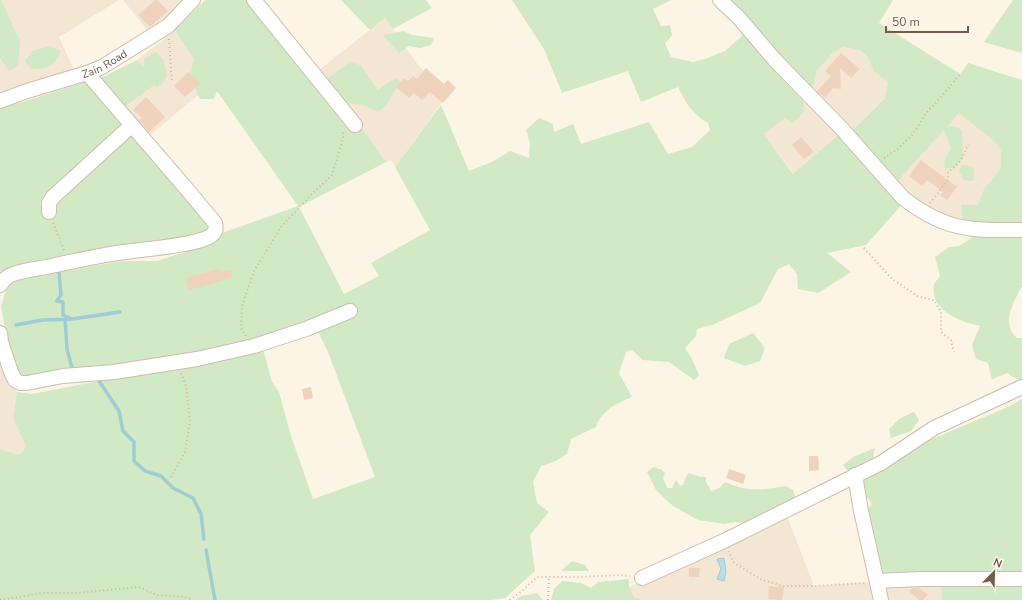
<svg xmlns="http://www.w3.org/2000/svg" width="1022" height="600" viewBox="0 0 1022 600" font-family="'Nunito Sans',sans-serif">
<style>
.residential{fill:#f3e6d3}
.green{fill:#d1e9c4}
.water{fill:#badde5;stroke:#a0ccd6}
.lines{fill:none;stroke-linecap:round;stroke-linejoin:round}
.stream{stroke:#a0ccd6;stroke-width:3.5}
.building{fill:#f0d3bd}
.minor-casing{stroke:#cfbeaf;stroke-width:16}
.path{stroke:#d5b7a0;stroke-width:2;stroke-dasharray:1 3;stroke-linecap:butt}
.minor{stroke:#fff;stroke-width:14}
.labels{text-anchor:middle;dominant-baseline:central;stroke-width:3;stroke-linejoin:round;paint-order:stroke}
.street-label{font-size:11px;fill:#745b4b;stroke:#fff7eb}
</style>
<rect width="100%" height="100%" fill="#fcf4e5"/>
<!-- residential -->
<path class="residential" d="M0 0H119L59 37 76 75 0 98Z
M123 0H192L153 37Z
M385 18 418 65 448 94 395 167 391 160 386 162 319 70Z
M175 30 211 84 149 136 122 109 156 83 137 60Z
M847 38 896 86 850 133 806 87 816 72Z
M807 97 841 133 794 174 764 134Z
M960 112 994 141 1001 151V168L984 189 971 223 944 218 926 207 895 184Z
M0 353 17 392 13 418 26 446 20 455 0 449Z
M785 511 814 586 870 582 873 600H643L634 597 629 587 703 555Z
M901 584 941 585 942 600H881L884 588Z"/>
<!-- green -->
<path class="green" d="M0 0H1L20 41 18 66 9 71 0 58Z
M205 0H249L360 126 386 162 299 207 344 294 379 276 371 263 430 230 395 167 441 105 469 171 492 162 510 151 529 158 530 143 526 130 539 118 553 124 554 132 573 124 581 144 649 122 668 154 692 147 710 130 708 123C693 115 685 102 678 87L641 102 628 71 562 93 544 49 512 0H671L653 9 661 26 670 25 672 36 665 43 671 57 693 62 708 58 725 51 744 34 769 64 803 101 804 112 792 124 785 118 764 134 793 174 841 133 905 201 866 245 827 253 851 272 818 293 798 289 797 274 789 264 778 269 760 303 712 325 697 329 696 336 685 348 691 357 699 375 694 380 669 362 643 360 632 350 626 352 619 373 632 397C617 403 601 411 596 427L571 439 567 454 556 461 541 466 533 482 537 503 549 512 530 535 535 571 505 598 492 600H0V449L20 455 26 446 13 418 17 392 32 394 263 349 272 382 279 392 290 433 313 499 375 477 328 352 313 321 210 352 27 379 17 374 6 335 1 306 7 287 21 278 122 261H157L217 242 222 233 298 206 217 91 214 99H200C193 83 188 76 194 59L175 30Z
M341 0H426L432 8 393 29 385 18 370 30Z
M724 0H893L879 23 960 74 968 63 1022 80V286C1014 302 1000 323 1017 338H1022V381L1011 376 1008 373 992 379 988 363 976 359 972 345 980 326C962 322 930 311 934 286 934 283 938 279 940 276L935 257 949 247 959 246 972 238C961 227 963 219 961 205H978L984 189 1001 168V151L994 141 959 113 946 128 951 126 958 127 962 131 963 158 954 168H945L944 162 951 148 944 130 895 184 850 133 885 98 888 82 875 72 867 57 861 51 843 46 832 54 816 72 813 85 806 87Z
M1013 0H1022V53L984 42Z
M403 31 412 35 434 38 431 45 420 48 409 46 399 53 383 35Z
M50 46 61 51C54 67 47 69 31 69L25 61 32 51Z
M156 52 164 60 167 76 162 84 157 87 154 85 122 109 99 79 137 60 144 67V59Z
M351 61 361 66 378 90 396 78 400 82 386 106 378 112 364 105 337 102 324 81Z
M88 81 127 125 40 205 55 202 126 131 134 134 214 227 209 235 0 274V105L20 103Z
M967 165 974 168V178L973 181 964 180 959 171 961 166Z
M753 333 765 348 760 361 745 366 724 358 729 344Z
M1022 399V577L877 575 865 511 872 505 869 499 861 496 863 479 872 472 888 448 901 444 923 443 1010 406Z
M914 412 919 420 911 431 891 438 889 429 899 419Z
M875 448 872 462 849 472 843 465 853 457Z
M654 467 662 470 665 473 663 478 667 488H672L676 480 680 486 683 485 688 473 701 477H706V482L711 491 719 488 725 482C747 492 763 490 786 486L793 490 795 497 770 511 745 523 734 522 725 524 698 520 673 506 656 490 647 472Z
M572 561 585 565 589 571H561Z
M629 579V587L634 597 643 600H551L554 589 562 581 581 583 591 588 598 582Z
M941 585 1022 586V600H942Z
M537 593 543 600H515L521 596Z"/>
<!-- water -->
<path class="water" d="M724 558 726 571 724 581 717 579 721 569 717 559Z"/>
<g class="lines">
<!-- stream -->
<path class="stream" d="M59 273 61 295 57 301 63 302V315L70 318
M65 319 67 349 72 368
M16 325 43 320 72 319 120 312
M99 381 119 411 123 431 134 442V461L145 471 161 476 173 488 193 498 201 514 204 539
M206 550 215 600"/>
</g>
<!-- building -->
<path class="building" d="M155 0H157L168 11 150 27 138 15Z
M841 53 860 69 851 78 840 68 841 89 833 88 825 98 817 91 831 76 825 71Z
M426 68 444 84 448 80 456 88 443 103 430 92 422 100 414 93 409 98 396 87 404 78 408 81 413 76 417 79Z
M188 72 200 83 185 97 174 86Z
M146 97 165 117 149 132 139 120 142 118 133 110Z
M801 137 814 152 804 159 792 145Z
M921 160 957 187 947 200 940 195 943 192 927 180 922 186 909 176Z
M219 269 220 272 231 270 232 278 189 290 185 278Z
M311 387 313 398 304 400 302 389Z
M809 456H818L819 470 809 471Z
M729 469 746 475 743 484 726 478Z
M689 568H700L699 577H689Z
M769 586 784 587 782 600 768 599Z
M912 588H919L928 595 923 600H919L909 591Z"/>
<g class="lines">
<!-- minor casing -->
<g class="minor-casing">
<g id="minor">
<path d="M254 0 355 125"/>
<path d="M720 0 740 19 774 59 842 129 903 198C921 212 944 225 967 228 985 231 1004 230 1022 230"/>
<path id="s1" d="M0 101 27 91 87 73 102 67 168 26 193 0"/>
<path d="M49 212V203L53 197 132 125"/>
<path d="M0 285C3 281 6 277 11 275 22 270 36 269 47 267 78 260 109 253 141 250 156 248 203 244 213 234 216 231 216 227 215 223L191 194 87 73"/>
<path d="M0 333 1 342 11 372 15 380 20 383H27L63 376 114 372 197 359 254 346 306 329 350 311"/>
<path d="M855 475 861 511 881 600"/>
<path d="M642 578 724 541 881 463 934 428 1022 387"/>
<path d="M877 581 921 579H1022"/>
</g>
</g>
<!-- path -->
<path class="path" d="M169 39 172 81
M884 158 899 148 914 133 926 113 941 97 960 74
M930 203 948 180V172C960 163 963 158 968 144
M53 223 64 250
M864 248 892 279 919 297 934 300 941 312V332L951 340 954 352
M246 336 241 328 242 306 254 271 281 227 311 195 332 175 343 139V130
M171 477 185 452 190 422 186 386 181 373
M729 551 733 562 760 579 782 586H814L865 583
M0 600 43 593H77L139 587 157 595 185 597 193 600
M510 600 522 591 537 577H580L620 575 630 576
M548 600 549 577"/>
<!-- minor -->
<use href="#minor" class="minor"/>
</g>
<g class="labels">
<!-- street labels -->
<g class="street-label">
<text stroke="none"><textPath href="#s1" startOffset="111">Zain Road</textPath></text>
</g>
</g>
<!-- north arrow -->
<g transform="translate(994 572) rotate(23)" stroke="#fff7eb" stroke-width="3" paint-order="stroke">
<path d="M0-3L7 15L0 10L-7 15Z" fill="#745b4b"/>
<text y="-6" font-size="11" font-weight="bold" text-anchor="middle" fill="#745b4b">N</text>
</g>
<!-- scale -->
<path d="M886 26v6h82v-6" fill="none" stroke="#745b4b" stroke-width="2"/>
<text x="892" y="26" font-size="12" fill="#745b4b" stroke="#fff7eb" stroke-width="3" paint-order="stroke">50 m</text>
</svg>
